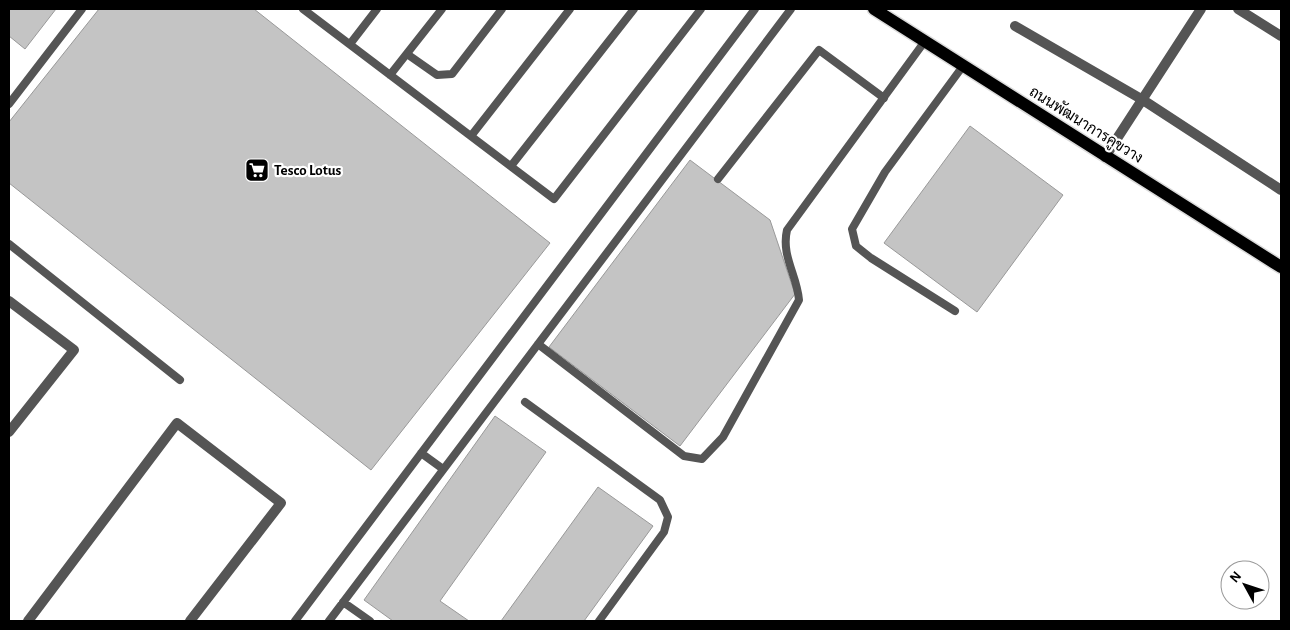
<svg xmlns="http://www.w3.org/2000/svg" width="1290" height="630" viewBox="0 0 1290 630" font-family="'Alegreya Sans',Sarabun,sans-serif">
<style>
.building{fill:#c4c4c4;stroke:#999}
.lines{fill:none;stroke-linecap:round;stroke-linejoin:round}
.primary-casing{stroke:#dbdbdb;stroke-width:15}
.lane{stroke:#555;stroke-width:8}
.street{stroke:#555;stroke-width:10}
.primary{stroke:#000;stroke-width:12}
.labels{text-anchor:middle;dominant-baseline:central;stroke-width:4.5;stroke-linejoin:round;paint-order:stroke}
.street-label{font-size:15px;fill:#000;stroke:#fff}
.poi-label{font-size:15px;font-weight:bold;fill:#000;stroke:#fff;text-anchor:start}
</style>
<rect width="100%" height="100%" fill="#fff"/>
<!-- building -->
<path class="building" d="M9 9H56L25 49 9 36Z
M99 9H254L550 243 371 470 9 183V122Z
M970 126 1063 195 977 312 884 243Z
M690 160 770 220 795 294 680 446 549 347Z
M495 416 546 452 440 601 469 621H393L364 600Z
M598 487 653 526 584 621H501Z"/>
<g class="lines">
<!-- primary casing -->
<g class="primary-casing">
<path id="primary" d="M874 9 1281 267"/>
</g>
<!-- lane -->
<path class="lane" d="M303 9 554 199 701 9
M350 44 377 9
M407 54 437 75 452 74 502 9
M390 75 442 9
M9 104 82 9
M471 136 570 9
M511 166 634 9
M718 179 819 50 884 98
M9 244 180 380
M955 311 871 258 856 246 852 229 885 172 963 66
M538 344 684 456 702 459 723 437 799 300C797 275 781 256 787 230L925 41
M525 402 660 500 668 517 664 532 599 621
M421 453 443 469
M343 602 370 621
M295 621 755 9
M329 621 791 9"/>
<!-- street -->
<path class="street" d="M1238 9 1281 36
M1015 26 1143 100 1281 190
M1105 157 1201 9
M9 301 74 350 9 432
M28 621 177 423 281 503 190 621"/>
<!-- primary -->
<use href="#primary" class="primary"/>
</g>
<!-- icons -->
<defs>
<g id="supermarket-square" transform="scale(1.25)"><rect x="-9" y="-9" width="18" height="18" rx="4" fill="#000" stroke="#fff"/><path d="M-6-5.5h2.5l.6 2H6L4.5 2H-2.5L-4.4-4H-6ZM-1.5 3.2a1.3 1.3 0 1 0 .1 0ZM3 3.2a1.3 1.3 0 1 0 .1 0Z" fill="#fff"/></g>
</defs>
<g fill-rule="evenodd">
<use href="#supermarket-square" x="257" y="170"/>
</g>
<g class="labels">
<!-- street labels -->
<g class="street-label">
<text transform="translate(1086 125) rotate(32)">ถนนพัฒนาการคูขวาง</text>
</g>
<!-- poi labels -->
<g class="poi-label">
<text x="274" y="170">Tesco Lotus</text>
</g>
</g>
<!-- border -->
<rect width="1290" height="630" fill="none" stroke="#000000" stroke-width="20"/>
<!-- north arrow -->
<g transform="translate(1245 585) rotate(310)"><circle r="24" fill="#ffffff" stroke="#999999"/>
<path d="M0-4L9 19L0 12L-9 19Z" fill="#000000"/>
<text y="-8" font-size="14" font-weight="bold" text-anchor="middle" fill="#000000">N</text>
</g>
</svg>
